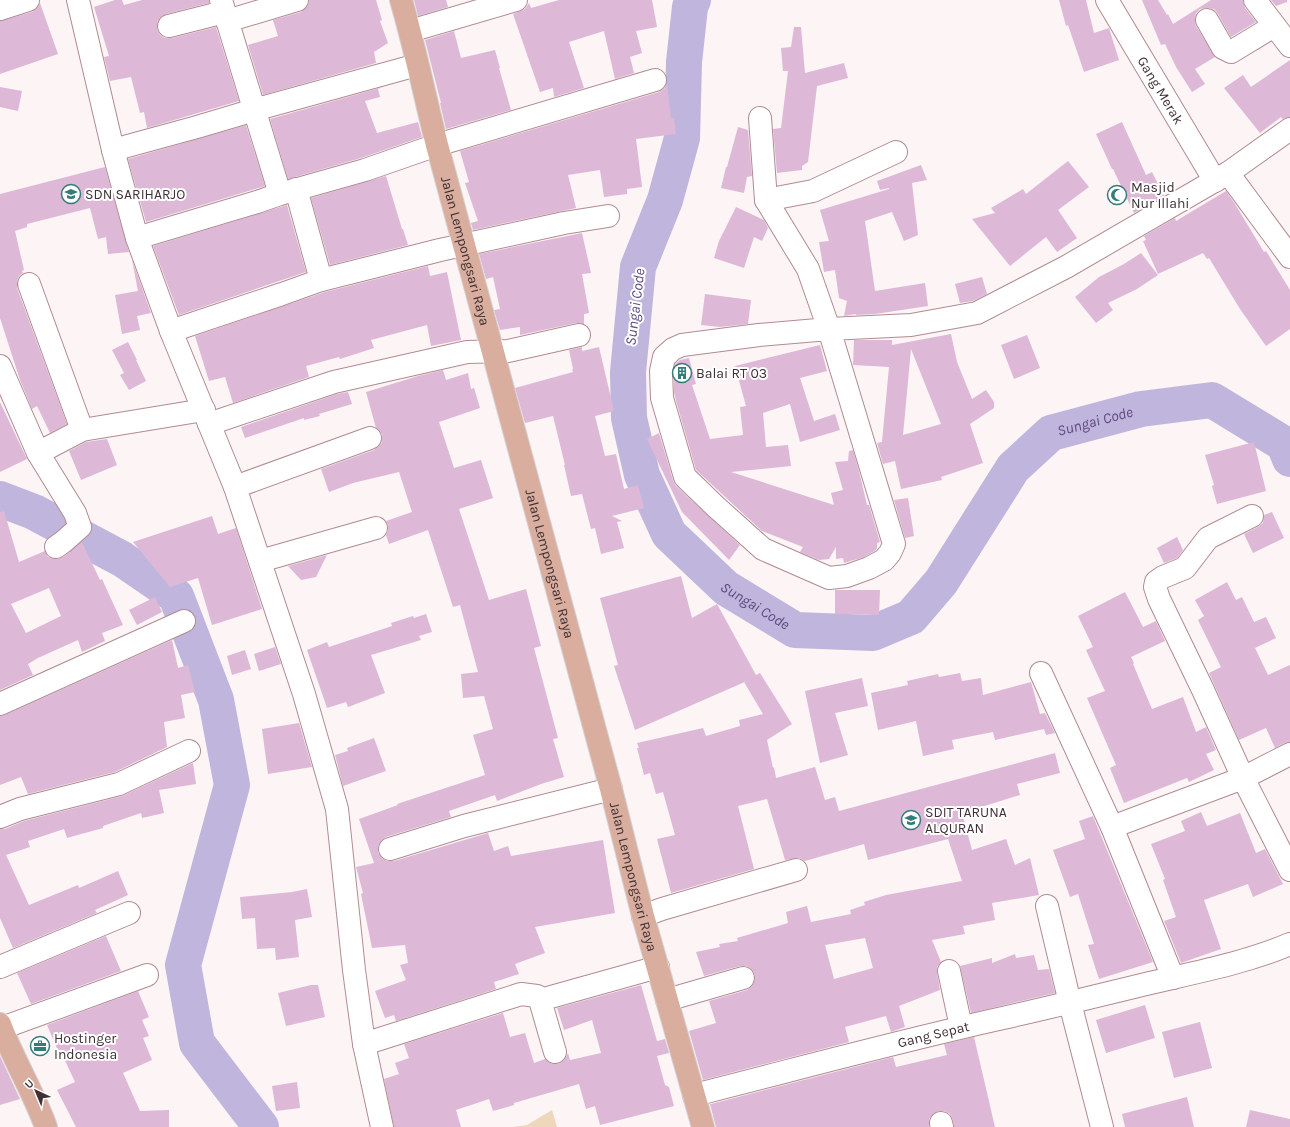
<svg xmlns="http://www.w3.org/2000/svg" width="1290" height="1127" viewBox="0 0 1290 1127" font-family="Karla,sans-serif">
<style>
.green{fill:#eed8bc}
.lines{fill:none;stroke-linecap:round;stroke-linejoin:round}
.river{stroke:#bfb5dd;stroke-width:36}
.building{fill:#ddb9d7;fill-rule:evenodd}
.minor-casing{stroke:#b18b92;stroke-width:24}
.major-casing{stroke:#d5d1d2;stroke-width:24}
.minor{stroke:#fff;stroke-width:22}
.major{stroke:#d9ae9f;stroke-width:22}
.labels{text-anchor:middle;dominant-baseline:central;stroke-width:4;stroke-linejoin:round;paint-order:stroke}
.street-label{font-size:14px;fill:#403033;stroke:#fff}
.poi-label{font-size:14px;fill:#403033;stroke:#fff;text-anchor:start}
.water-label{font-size:15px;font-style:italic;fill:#5b4b80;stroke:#fff}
</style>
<rect width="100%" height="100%" fill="#fcf4f5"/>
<!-- green -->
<path class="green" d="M552 1110 557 1127H513L527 1125Z"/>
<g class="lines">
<!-- river -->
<g class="river">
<path id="s1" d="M693 0 690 7 684 62 682 138 665 200 638 267 628 372 629 418 642 475 669 534 726 588 795 630 873 633 911 617 941 582 1013 468 1051 433 1141 409 1212 400 1284 444 1290 459"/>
<path d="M0 499 34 512 122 559 176 596 216 700 232 785 183 965 197 1043 261 1127"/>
</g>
</g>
<!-- building -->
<path class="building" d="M115 0H122L124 5 142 0H209V3L166 14 161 17 157 22V29L160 35 165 38H172L216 27 239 101 147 128 144 112 140 113 131 77 110 81 104 57 109 56 94 7Z
M309 0H376L382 20 380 21 388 43 374 52 376 63 263 95 248 45 278 36 273 20 301 12 306 8 309 3Z
M414 0H446L448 7 418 16Z
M559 0H652L657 27 636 31 642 53 630 57 634 73 615 79 604 31 569 42 584 88 554 97 553 88 540 92 513 14 525 9 529 3 531 8Z
M1059 0H1086L1094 33 1109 28 1119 60 1084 72 1068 25 1066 26Z
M1142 0H1158L1167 15 1168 14 1173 24 1211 0H1243L1245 8 1256 22 1231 37 1218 14 1214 9 1207 8 1200 9 1196 13 1195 20 1196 26 1215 57 1195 69 1205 84 1192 92 1176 67 1165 44 1161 45Z
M1271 0H1287V2L1276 6Z
M40 3 58 54 0 74V21L32 12 37 8Z
M794 27H801L805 73 844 63 848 78 817 86 808 162 802 166V170L777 173 773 129 781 128 788 71H783L781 48 791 47Z
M454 31 461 58 495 50 500 68H499L511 110 446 129 440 103H441L425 40Z
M1290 60V117L1282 119 1281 117 1260 133 1224 88 1243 75 1251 87Z
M667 83 671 118H674L676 134 636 139 642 187 627 189V194L604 197 600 170 568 175 576 208 473 230 471 223 478 221 465 183 469 182 460 151 659 92 664 89Z
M0 87 22 91 18 111 0 107Z
M383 87 378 89 380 97 365 101 377 133 418 122 422 137 361 158 288 179 270 119Z
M1122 122 1146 175 1152 172 1164 196 1134 213 1113 169H1112L1096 134Z
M246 125 265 186 146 222 128 159Z
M738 127 748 130 752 176 747 177 744 193 721 188 726 167H727Z
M1068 161 1089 187 1058 210 1077 238 1057 252 1046 237 1010 266 972 219 995 213 991 208 1023 189 1026 194Z
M921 165 927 180 912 183 918 235 904 241 892 212 865 221 875 291 925 283 928 306 875 314 856 315V314L844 316 847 301 839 298 835 270 824 272 819 242 829 241 820 210 889 189V188L880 190 877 181Z
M105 167 129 252 108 254 106 237 98 239 90 208 27 224V227L15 231 24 270 22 271 23 273 19 276 17 281V288L67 424 50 433 37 406 32 409 20 380 0 318V194Z
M386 176 402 229H403L408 245 330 265 311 198Z
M1226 191 1235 204 1264 252 1266 251 1290 290V329L1266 346 1240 309 1209 258 1207 259 1203 253 1158 274 1143 241 1146 240 1144 236 1175 218 1176 221Z
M287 205 306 272 179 315 153 246Z
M736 207 764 220 768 228 762 241 754 237 744 268 714 258 719 241Z
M582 233 591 273 582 274 589 313 584 314V324L576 323 520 335V327L500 330 494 310 500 309 493 277 486 279 479 254Z
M1141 253 1158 275 1137 289 1108 303 1113 310 1096 323 1075 297 1099 277 1124 264Z
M132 260 151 313 137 316 140 330 122 334 115 295 138 291Z
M428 266 430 276 447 272 461 340 431 346 427 325 371 340 374 348 340 359 339 357 306 366 309 377 233 403 225 377 209 381 195 336 325 292Z
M982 277 987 294 973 301 960 303 955 284Z
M705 294 751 300 748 324 720 327 701 325Z
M951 334 957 362 972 399 986 390 994 402V408L970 424 983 463 941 477 942 480 901 489 895 461 883 464 877 443 882 442 889 367 853 365 854 340H892V345ZM911 349 941 424 903 435Z
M1027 335 1040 368 1014 379 1001 345Z
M128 342 137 360H136L146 381 129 390 120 375 124 373 112 350Z
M820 345 827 371 800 378 814 421 835 414 840 430 800 442 790 404 763 413 766 447 788 445 791 466 731 472 834 505 831 493 843 490 835 462 848 461 849 451 853 450 859 471 867 505H869L880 542 877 543V548L876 550 864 557 844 563 843 558 836 559V547L829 559 819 560 800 552 803 547 762 531 696 470 676 401 674 392V372L675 364 680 360 689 358 696 384 692 385 710 439 743 435 740 407 746 406 735 366Z
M582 347V351L599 347 614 411 595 416 605 456 616 454 624 489 638 485 644 508 612 516 622 521 617 522 624 548 601 554 595 528 591 529 582 494 571 496 564 465H565L553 416 525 423 515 388 573 372 572 370 573 369 569 350Z
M443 370 446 380 468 373 471 389 474 388 480 408 439 422 454 468 481 460 493 498 459 509 489 600 526 589 541 646 534 648 558 738 553 739 564 777 541 784 497 801 495 795 449 811 451 817 386 837 381 841 378 846V853L382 858 387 861H394L488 833 494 851 508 846 511 856 603 840 615 913 535 927 545 953 515 964 519 974 494 982 496 989 396 1021 394 1015 385 1018 375 991 406 980 400 965 408 963 405 945 372 948 361 894 363 893 356 867 374 863 359 819 398 805 397 804 485 775 473 735 493 729 484 696 463 698 461 674 478 672 460 605 453 607 428 530 389 544 386 535 388 531V525L386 521 412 512 399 472 353 483 329 492 321 469 374 450 381 444 382 440V434L376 428 366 392 418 376Z
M348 392 352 404 319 414 320 416 304 420V418L245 438 241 427 337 394Z
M0 402 27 459 0 472Z
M659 433 673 480 676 486 740 545 729 560 682 512 647 439Z
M107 439 117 465 81 480 69 451 86 442Z
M1254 442 1266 491 1217 504 1212 486 1214 485 1205 455Z
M908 498 914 536 905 538 894 500Z
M4 511 19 562 45 551 48 557 58 559 63 557 70 552 82 542 100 580 102 579 123 625 102 633 105 641 82 652 78 640 38 658 28 664 33 675 0 690V512ZM49 588 61 616 26 633 11 604Z
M1272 512 1284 538 1253 553 1244 534 1258 527 1263 523 1264 515Z
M212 516 218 534 236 528 262 609 212 625 198 578 170 587 133 542Z
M1177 537 1183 550 1177 558 1164 563 1157 548Z
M327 555 316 577 301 580 288 566Z
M681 576 692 618 717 604 756 675 760 673 792 724 767 740 773 768 774 767 776 778 815 767 825 800 835 797 839 811 1055 753 1060 773 1017 784 1020 795 962 813 972 850 1006 839 1015 865 1030 858 1039 895 992 903 995 920 963 926 965 934 932 940 941 962 937 967V973L940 990 899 1006 905 1027 891 1032 886 1016 845 1027 849 1042 703 1080 689 1031 716 1023 709 1001 747 990 752 986 755 981V975L751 969 746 966H740L704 976 696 952 720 947 719 944 738 941 737 938 788 923 786 912 807 906 811 922 851 914 850 910 865 905 864 902 886 895 962 881 948 839 868 860 864 844 805 861 799 858 785 860 767 799 738 806 754 869 671 893 657 839 675 835 663 792 656 794 650 773 644 775 637 748H639L637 743 703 728 706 736 740 726 739 720 763 714 744 682 747 681 635 730 614 666 618 665 600 598ZM865 938 873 968 834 979 825 945Z
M1227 582 1236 600 1242 597 1254 622 1266 617 1276 638 1255 648 1268 675 1290 665V742L1284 743 1275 748 1266 728 1239 740 1209 673 1221 667 1198 620 1204 616 1195 600Z
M835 590H880L879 615 835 614Z
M1125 592 1143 627 1156 621 1165 641 1131 657 1134 663 1133 664 1152 709 1183 697 1196 732 1206 727 1216 750 1206 754 1214 770 1189 782 1187 778 1124 803 1110 768 1116 765 1087 698 1105 691 1086 650 1093 647 1078 616Z
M155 597 162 612 137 625 129 610Z
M426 614 432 632 419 636 421 640 371 655 385 693 348 707 346 702 327 708 307 650 327 642 329 647 392 626 391 623 413 616 414 618Z
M172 640 178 668 188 665 195 692 181 695 185 718 164 722 167 747 115 772 28 794 21 777 0 785V716L5 715Z
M275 647 281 664 259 671 254 654Z
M245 650 251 669 232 675 227 656Z
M960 673 962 681 981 678 983 695 1031 682 1040 714 1045 713 1055 733 1046 735 1044 729 995 740 993 732 952 740 954 749 923 756 916 721 878 730 871 693 908 685 907 681 938 674 939 677Z
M862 678 868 706 835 713 848 755 820 763 805 691Z
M299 723 312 767 268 774 262 729Z
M374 738 386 771 343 786 335 755 348 751 347 748Z
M193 763 196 784 159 790 164 813 142 818 141 813 103 826V828L67 838 64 829 28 841 30 847 6 855 29 905 78 885 79 888 118 871 128 895 95 910 97 913 13 948 0 918V829H5L24 821 122 796Z
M1201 812 1207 826 1240 813 1256 853 1265 849 1283 884 1253 897 1248 884 1204 900 1221 949 1181 963 1164 921 1176 917 1163 880 1165 879 1151 844 1185 831 1181 821Z
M1093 816 1153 962 1099 979 1088 945 1094 944 1078 894 1070 897 1053 850 1085 839 1079 821Z
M307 889 312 917 295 920 299 957 276 960 275 948 257 949 255 918 242 919 240 897 292 892Z
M106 936 121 971 31 1004 17 973Z
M1015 954 1016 958 1034 955 1038 970 1049 969 1055 993 971 1013 960 966 992 958V963Z
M311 985H318L325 1017 286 1026 278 993Z
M641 985 657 1041 665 1039 669 1053 657 1056 665 1085 669 1087 674 1106 600 1125 595 1106 586 1109 579 1084 514 1103V1105L493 1111 489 1099 456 1110 461 1127H394L384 1079 399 1074 395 1063 409 1058 404 1044 503 1013 510 1037 525 1033 534 1063 545 1059 552 1064H558L564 1060 568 1053 570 1060 601 1053 592 1020 564 1030 557 1008Z
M138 991 149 1017 142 1020 149 1036 143 1038 152 1060 123 1073 140 1111 169 1110V1127H76L57 1090 75 1082 61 1052 59 1053 47 1025Z
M1145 1005 1155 1038 1106 1053 1096 1020Z
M1200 1022 1212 1068 1174 1078 1162 1032Z
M974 1037 995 1127H954L953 1120 950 1114 944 1111H938L933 1114 929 1119V1127H716L710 1104H711L893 1057 896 1067 947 1055 944 1044Z
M0 1056 20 1099 0 1105Z
M297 1082 300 1108 276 1111 272 1086Z
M1187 1097 1194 1127H1125L1122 1114Z
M1250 1110 1290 1119V1127H1246Z"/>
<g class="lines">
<!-- minor casing -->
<g class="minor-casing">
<g id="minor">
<path d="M78 0 113 150 137 238 171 331 235 487 304 694 337 809 354 970 364 1044 382 1127"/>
<path d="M221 0 280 194"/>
<path id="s2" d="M1107 0 1215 181"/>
<path d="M1255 0 1290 46"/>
<path d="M0 9 28 0"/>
<path d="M1207 20 1223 48 1231 52 1274 26"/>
<path d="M227 21 297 0"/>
<path d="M169 26 224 12"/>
<path d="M410 31 516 0"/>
<path d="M760 118 766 200 808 269 829 329 894 544 890 553 884 560 869 568 847 576 829 578 763 549 715 506 685 477 662 398 661 371 664 357 673 349 682 345 759 335 829 329 911 325 977 313 1066 267 1228 173 1290 129"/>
<path d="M113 150 197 127 254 110 417 65"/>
<path d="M1228 173 1290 257"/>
<path d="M296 189 321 280"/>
<path d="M766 200 813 191 896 152"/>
<path d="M137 238 257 202 280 194 365 170 437 145 655 80"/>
<path d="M29 284 82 430"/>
<path d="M171 331 282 294 321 280 440 250 564 223 608 216"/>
<path d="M0 366 38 453 75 513 80 527 63 542 56 547"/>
<path d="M209 424 334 382 467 352 508 351 579 335"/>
<path d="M38 453 82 430 204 410"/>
<path d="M235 487 370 438"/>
<path d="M1252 516 1208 538 1185 568 1163 577 1156 582 1155 587 1159 599 1203 690 1243 778 1290 870"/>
<path d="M260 561 376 528"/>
<path d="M1041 673 1112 827 1173 978"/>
<path d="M0 704 184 621"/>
<path d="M0 817 20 809 119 784 189 751"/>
<path d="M1112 827 1243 778 1290 754"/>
<path d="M390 849 464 826 611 789"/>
<path d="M1047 906 1070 1003 1102 1127"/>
<path d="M643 916 662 909 796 870"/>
<path d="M0 967 129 913"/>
<path d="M949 971 961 1027"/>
<path d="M540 1000 658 967"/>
<path d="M667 1000 743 978"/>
<path d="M2 1028 147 975"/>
<path d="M364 1044 521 994 537 996 540 1000 555 1052"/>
<path id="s3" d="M694 1095C797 1069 899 1041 1003 1018 1052 1007 1101 995 1150 983 1197 972 1245 963 1290 944"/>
<path d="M941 1123 942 1127"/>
</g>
</g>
<!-- major casing -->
<g class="major-casing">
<g id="major">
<path id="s4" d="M401 0C415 48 425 97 437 145L611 789 643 916 703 1127"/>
<path d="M0 1024C13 1059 33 1091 46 1127"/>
</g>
</g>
<!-- minor -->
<use href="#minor" class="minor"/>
<!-- major -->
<use href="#major" class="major"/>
</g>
<!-- icons -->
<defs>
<g id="school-ring" transform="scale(1)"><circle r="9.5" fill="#fff" stroke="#337c7b" stroke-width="1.5"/><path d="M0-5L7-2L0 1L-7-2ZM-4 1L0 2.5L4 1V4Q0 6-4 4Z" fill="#337c7b"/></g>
<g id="mosque-ring" transform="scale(1)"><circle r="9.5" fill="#fff" stroke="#337c7b" stroke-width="1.5"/><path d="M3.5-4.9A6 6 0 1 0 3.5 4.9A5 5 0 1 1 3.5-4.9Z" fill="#337c7b"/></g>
<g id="building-ring" transform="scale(1)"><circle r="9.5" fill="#fff" stroke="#337c7b" stroke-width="1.5"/><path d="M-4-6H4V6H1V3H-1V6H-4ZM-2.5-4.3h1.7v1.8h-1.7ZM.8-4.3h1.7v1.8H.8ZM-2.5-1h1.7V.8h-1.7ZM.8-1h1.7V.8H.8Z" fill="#337c7b"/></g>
<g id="office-ring" transform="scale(1)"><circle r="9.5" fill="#fff" stroke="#337c7b" stroke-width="1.5"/><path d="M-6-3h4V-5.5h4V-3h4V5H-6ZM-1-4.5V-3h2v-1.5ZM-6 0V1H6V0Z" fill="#337c7b"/></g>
</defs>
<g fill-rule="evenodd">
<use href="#school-ring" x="71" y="194"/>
<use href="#mosque-ring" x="1117" y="195"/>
<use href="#building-ring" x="682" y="373"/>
<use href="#school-ring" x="911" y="820"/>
<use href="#office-ring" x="40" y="1046"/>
</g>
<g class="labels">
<!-- street labels -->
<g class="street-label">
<text stroke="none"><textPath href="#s2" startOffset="105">Gang Merak</textPath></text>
<text stroke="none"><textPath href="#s4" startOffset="259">Jalan Lempongsari Raya</textPath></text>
<text stroke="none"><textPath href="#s4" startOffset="583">Jalan Lempongsari Raya</textPath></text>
<text stroke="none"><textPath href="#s4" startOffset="907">Jalan Lempongsari Raya</textPath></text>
<text stroke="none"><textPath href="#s3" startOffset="247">Gang Sepat</textPath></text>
</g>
<!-- poi labels -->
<g class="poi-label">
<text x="1131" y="187">Masjid<tspan x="1131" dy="16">Nur Illahi</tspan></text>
<text x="85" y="194">SDN SARIHARJO</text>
<text x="696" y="373">Balai RT 03</text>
<text x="925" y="812">SDIT TARUNA<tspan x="925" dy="16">ALQURAN</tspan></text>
<text x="54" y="1038">Hostinger<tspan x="54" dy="16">Indonesia</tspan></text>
</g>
<!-- water labels -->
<g class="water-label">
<text transform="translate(635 307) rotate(-83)">Sungai Code</text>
<text stroke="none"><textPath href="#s1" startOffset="1107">Sungai Code</textPath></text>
<text stroke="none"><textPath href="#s1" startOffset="663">Sungai Code</textPath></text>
</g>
</g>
<!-- north arrow -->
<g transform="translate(36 1091) rotate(316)" stroke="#ffffff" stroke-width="3" paint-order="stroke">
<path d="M0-3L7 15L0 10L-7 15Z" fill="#403033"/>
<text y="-6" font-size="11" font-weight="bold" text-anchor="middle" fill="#403033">U</text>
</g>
</svg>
